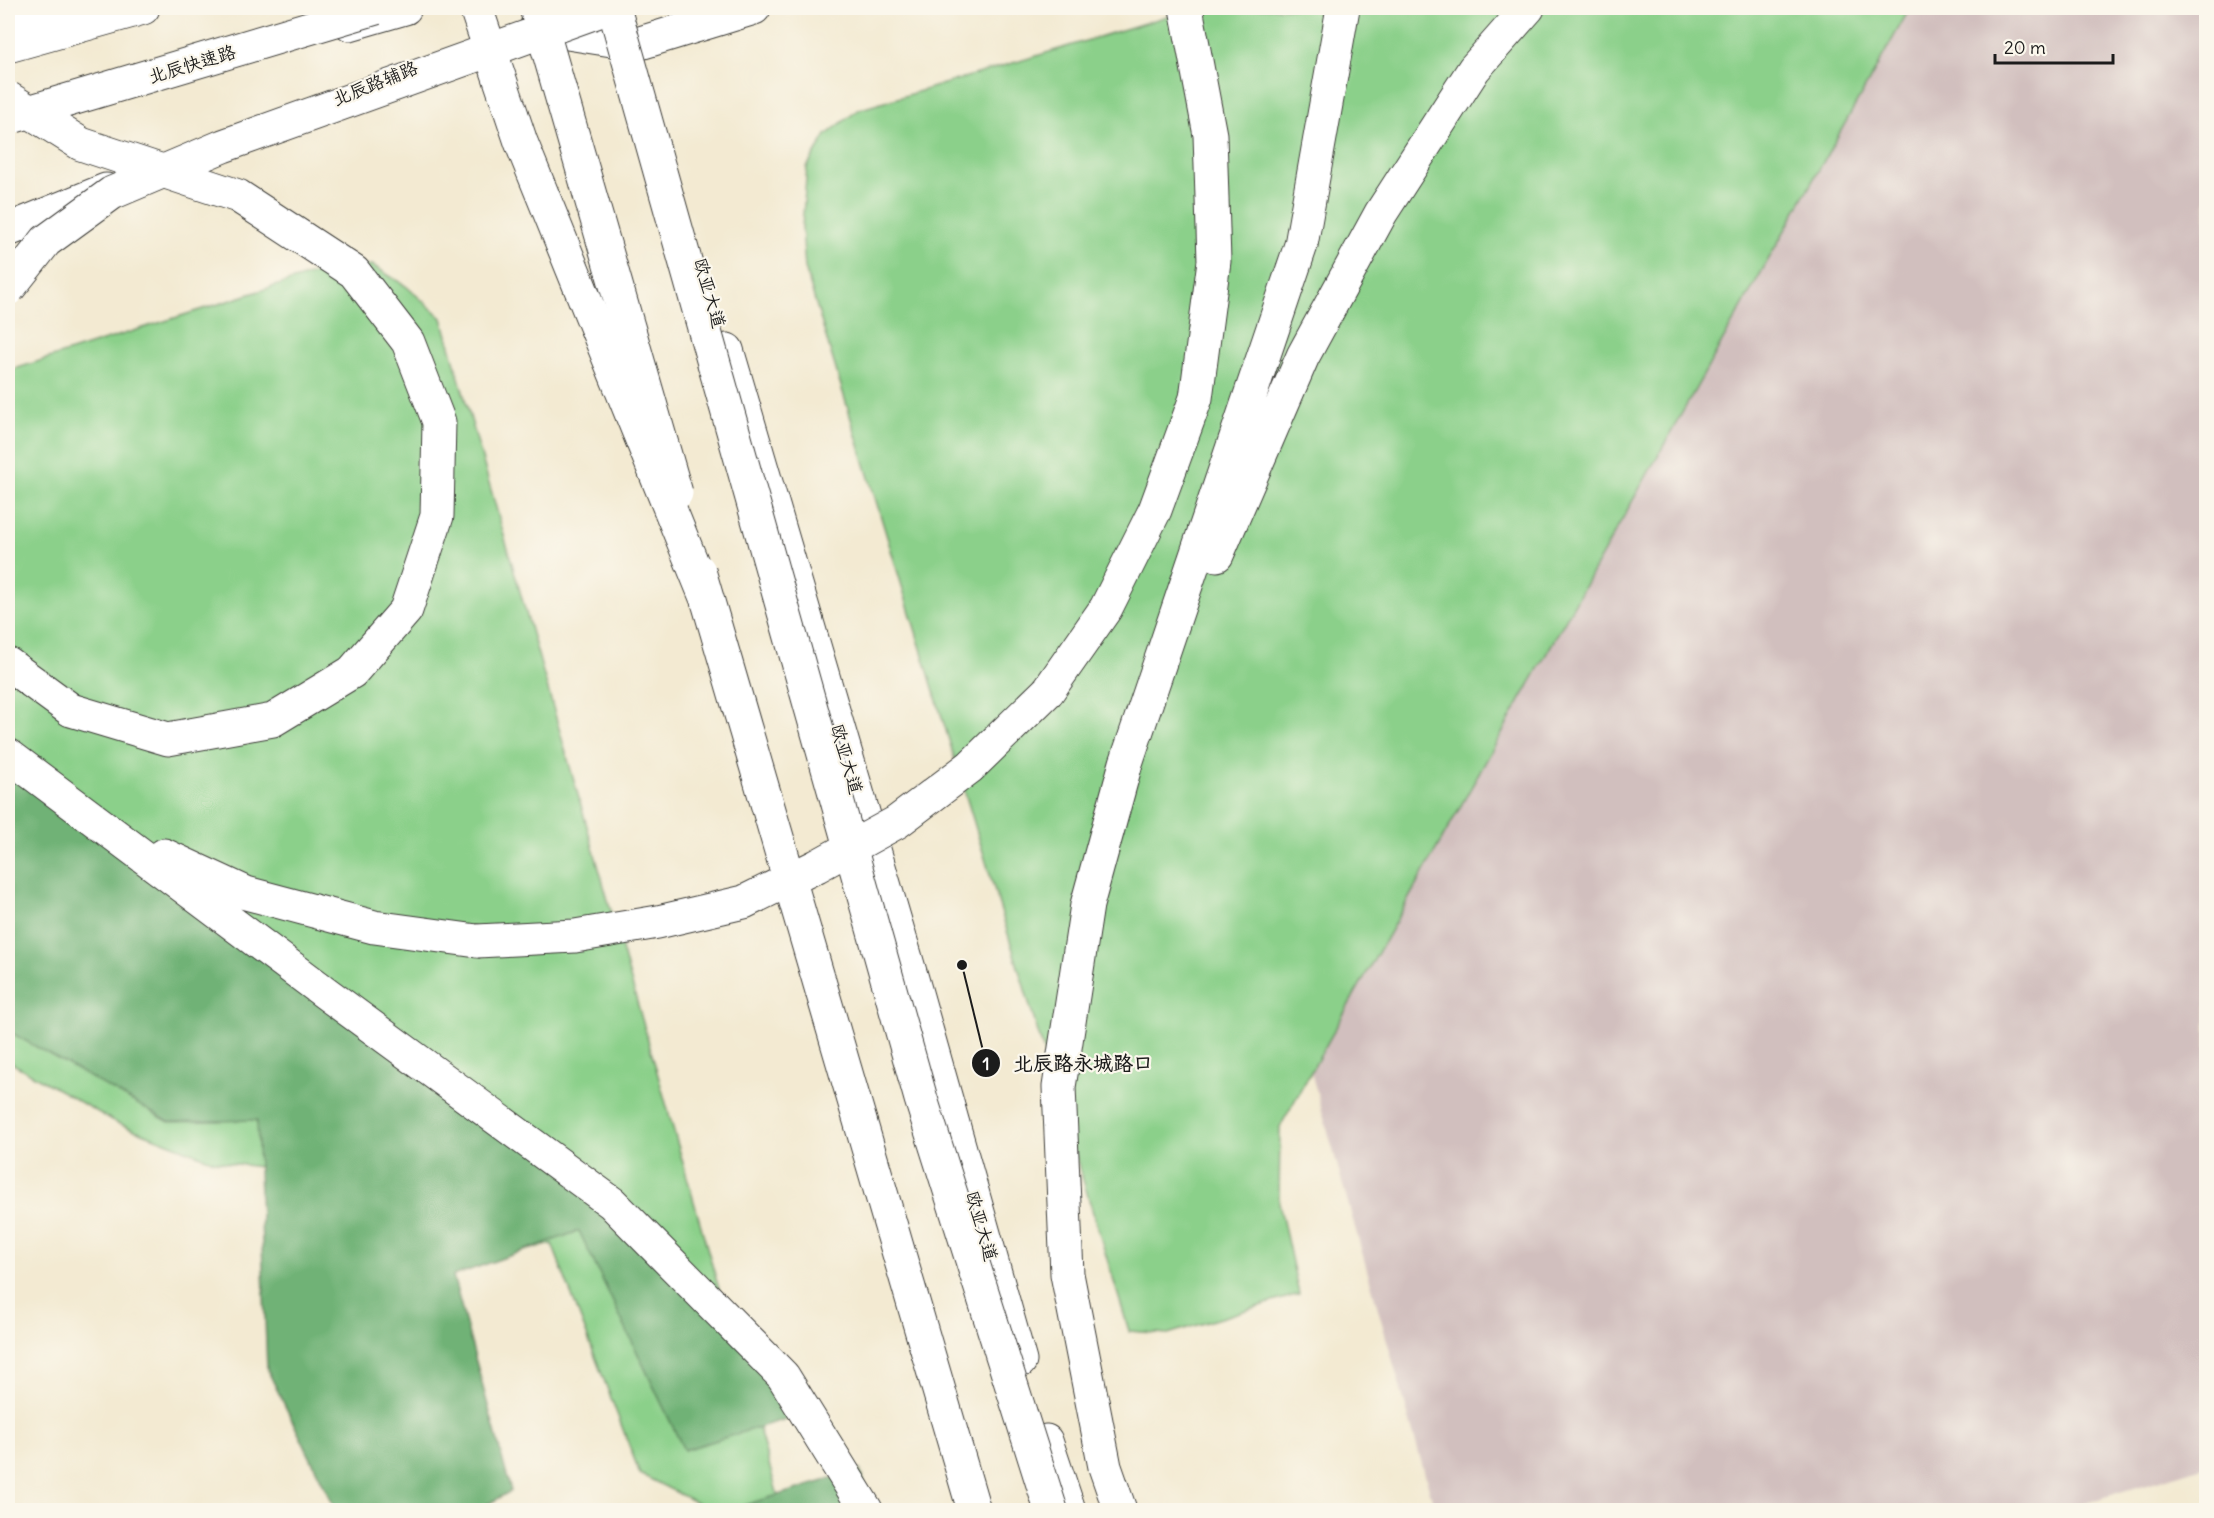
<svg xmlns="http://www.w3.org/2000/svg" width="2214" height="1518" viewBox="0 0 2214 1518" font-family="Delius,'LXGW WenKai TC',sans-serif">
<style>
.industrial{fill:#d1bfbe}
.green{fill:#8bd08a;stroke:#547653;stroke-width:1.5}
.forest{fill:#70b276;stroke:#466749;stroke-width:1.5}
.lines{fill:none;stroke-linecap:round;stroke-linejoin:round}
.tertiary-casing{stroke:#3c3b37;stroke-width:35}
.secondary-casing{stroke:#3c3b37;stroke-width:35}
.trunk-casing{stroke:#3c3b37;stroke-width:35}
.tertiary{stroke:#fff;stroke-width:33}
.secondary{stroke:#fff;stroke-width:33}
.trunk{stroke:#fff;stroke-width:33}
.primary-bridge-casing{stroke:#3c3b37;stroke-width:35;stroke-linecap:butt}
.trunk-bridge-casing{stroke:#3c3b37;stroke-width:35;stroke-linecap:butt}
.primary-bridge{stroke:#fff;stroke-width:33}
.trunk-bridge{stroke:#fff;stroke-width:33}
.labels{text-anchor:middle;dominant-baseline:central;stroke-width:4.5;stroke-linejoin:round;paint-order:stroke}
.street-label{font-size:18px;fill:#1c1c1c;stroke:#fbf7ec}
.leader{fill:none;stroke:#1c1c1c;stroke-width:2}
.callout-dot{fill:#1c1c1c;stroke:#fbf7ec;stroke-width:2}
.mark-label{font-size:18px;text-anchor:middle;font-weight:bold;fill:#fff}
.callout-label{font-size:20px;text-anchor:middle;font-weight:bold;fill:#1c1c1c;stroke:#fbf7ec;stroke-width:4.5;stroke-linejoin:round;paint-order:stroke}
</style>
<rect width="100%" height="100%" fill="#fbf7ec"/>
<filter id="ink" filterUnits="userSpaceOnUse"><feTurbulence type="fractalNoise" baseFrequency=".0167" numOctaves="2"/><feDisplacementMap in="SourceGraphic" scale="12" xChannelSelector="R" yChannelSelector="G"/><feConvolveMatrix kernelMatrix="1 2 1 2 8 2 1 2 1" color-interpolation-filters="sRGB"/></filter>
<filter id="wash" filterUnits="userSpaceOnUse"><feTurbulence type="fractalNoise" baseFrequency=".008" numOctaves="4" result="noise"/><feDisplacementMap in="SourceGraphic" scale="24" xChannelSelector="R" yChannelSelector="G"/><feGaussianBlur stdDeviation="1.35" result="paint"/><feColorMatrix in="noise" values="0 0 0 0 0 0 0 0 0 0 0 0 0 0 0 0 0 1.4 0 .05"/><feComposite in="paint" operator="in"/></filter>
<g filter="url(#wash)">
<rect width="100%" height="100%" fill="#f3ead2"/>
<!-- industrial -->
<path class="industrial" d="M1910 8H2206V1466L2062 1510H1435L1311 1072Z"/>
<!-- green -->
<path class="green" d="M1194 8H1910L1280 1127 1279 1203 1299 1294 1168 1334 1129 1331 805 268 802 227 807 167 826 135 858 110Z
M372 265 406 286 442 318 778 1496 729 1510H711L640 1474 552 1244 444 1271 282 1170 214 1161 117 1123 8 1061V371L322 271Z"/>
<!-- forest -->
<path class="forest" d="M8 746 678 1262 806 1413 684 1450 579 1231 453 1276 511 1491 478 1510H336L267 1369 257 1120 169 1122 8 1031Z
M860 1470 872 1510H747L745 1505Z"/>
</g>
<g filter="url(#ink)">
<g class="lines">
<!-- tertiary casing -->
<g class="tertiary-casing">
<path id="tertiary" d="M727 350 912 979 1020 1361
M1046 1441 1069 1510"/>
</g>
<!-- secondary casing -->
<g class="secondary-casing">
<path id="secondary" d="M8 18 46 8
M350 24 405 8
M536 28 637 44 754 8
M8 230 106 190"/>
</g>
<!-- trunk casing -->
<g class="trunk-casing">
<path id="trunk" d="M8 46 143 8
M1217 555 1303 356 1381 213 1474 69 1528 8
M8 664 71 710
M1048 691 1106 608 1155 510 1196 398 1214 261 1210 135 1186 8
M8 755 327 994 612 1203 783 1376 866 1510
M164 855 246 893 374 927 477 941
M1120 1510 1105 1467 1067 1274 1059 1087 1087 905 1126 763 1301 245 1343 8"/>
</g>
<!-- tertiary -->
<use href="#tertiary" class="tertiary"/>
<!-- secondary -->
<use href="#secondary" class="secondary"/>
<!-- trunk -->
<use href="#trunk" class="trunk"/>
<!-- primary-bridge casing -->
<g class="primary-bridge-casing">
<path id="primary-bridge" d="M536 8 676 493
M614 8 921 1099 1051 1510
M699 571 974 1510"/>
</g>
<!-- trunk-bridge casing -->
<g class="trunk-bridge-casing">
<path id="trunk-bridge" d="M476 8 521 142 707 600
M8 98 81 144 238 196 354 272 408 342 439 422 437 516 406 610 352 672 273 720 168 739 71 710
M15 116 376 8
M8 289 46 241 112 193 223 146 607 8
M477 941 575 936 658 922 744 902 817 866 897 822 970 767 1048 691"/>
</g>
<!-- primary-bridge -->
<use href="#primary-bridge" class="primary-bridge"/>
<!-- trunk-bridge -->
<use href="#trunk-bridge" class="trunk-bridge"/>
</g>
</g>
<g class="labels">
<!-- street labels -->
<g class="street-label">
<text transform="translate(192 64) rotate(-17)">北辰快速路</text>
<text transform="translate(375 83) rotate(-22)">北辰路辅路</text>
<text transform="translate(710 293) rotate(74)">欧亚大道</text>
<text transform="translate(847 759) rotate(74)">欧亚大道</text>
<text transform="translate(982 1226) rotate(74)">欧亚大道</text>
</g>
</g>
<!-- callouts -->
<path class="leader" d="M962 965L986 1063"/>
<g class="callout-dot">
<circle cx="962" cy="965" r="6"/>
<circle cx="986" cy="1063" r="15"/>
</g>
<g class="mark-label">
<text x="986" y="1070">1</text>
</g>
<g class="callout-label">
<text x="1083" y="1070">北辰路永城路口</text>
</g>
<!-- margin -->
<rect width="2214" height="1518" fill="none" stroke="#fbf7ec" stroke-width="30"/>
<!-- scale -->
<path d="M1995 54v9h118v-9" fill="none" stroke="#1c1c1c" stroke-width="3"/>
<text x="2004" y="54" font-size="18" fill="#1c1c1c" stroke="#fbf7ec" stroke-width="4.5" paint-order="stroke">20 m</text>
</svg>
